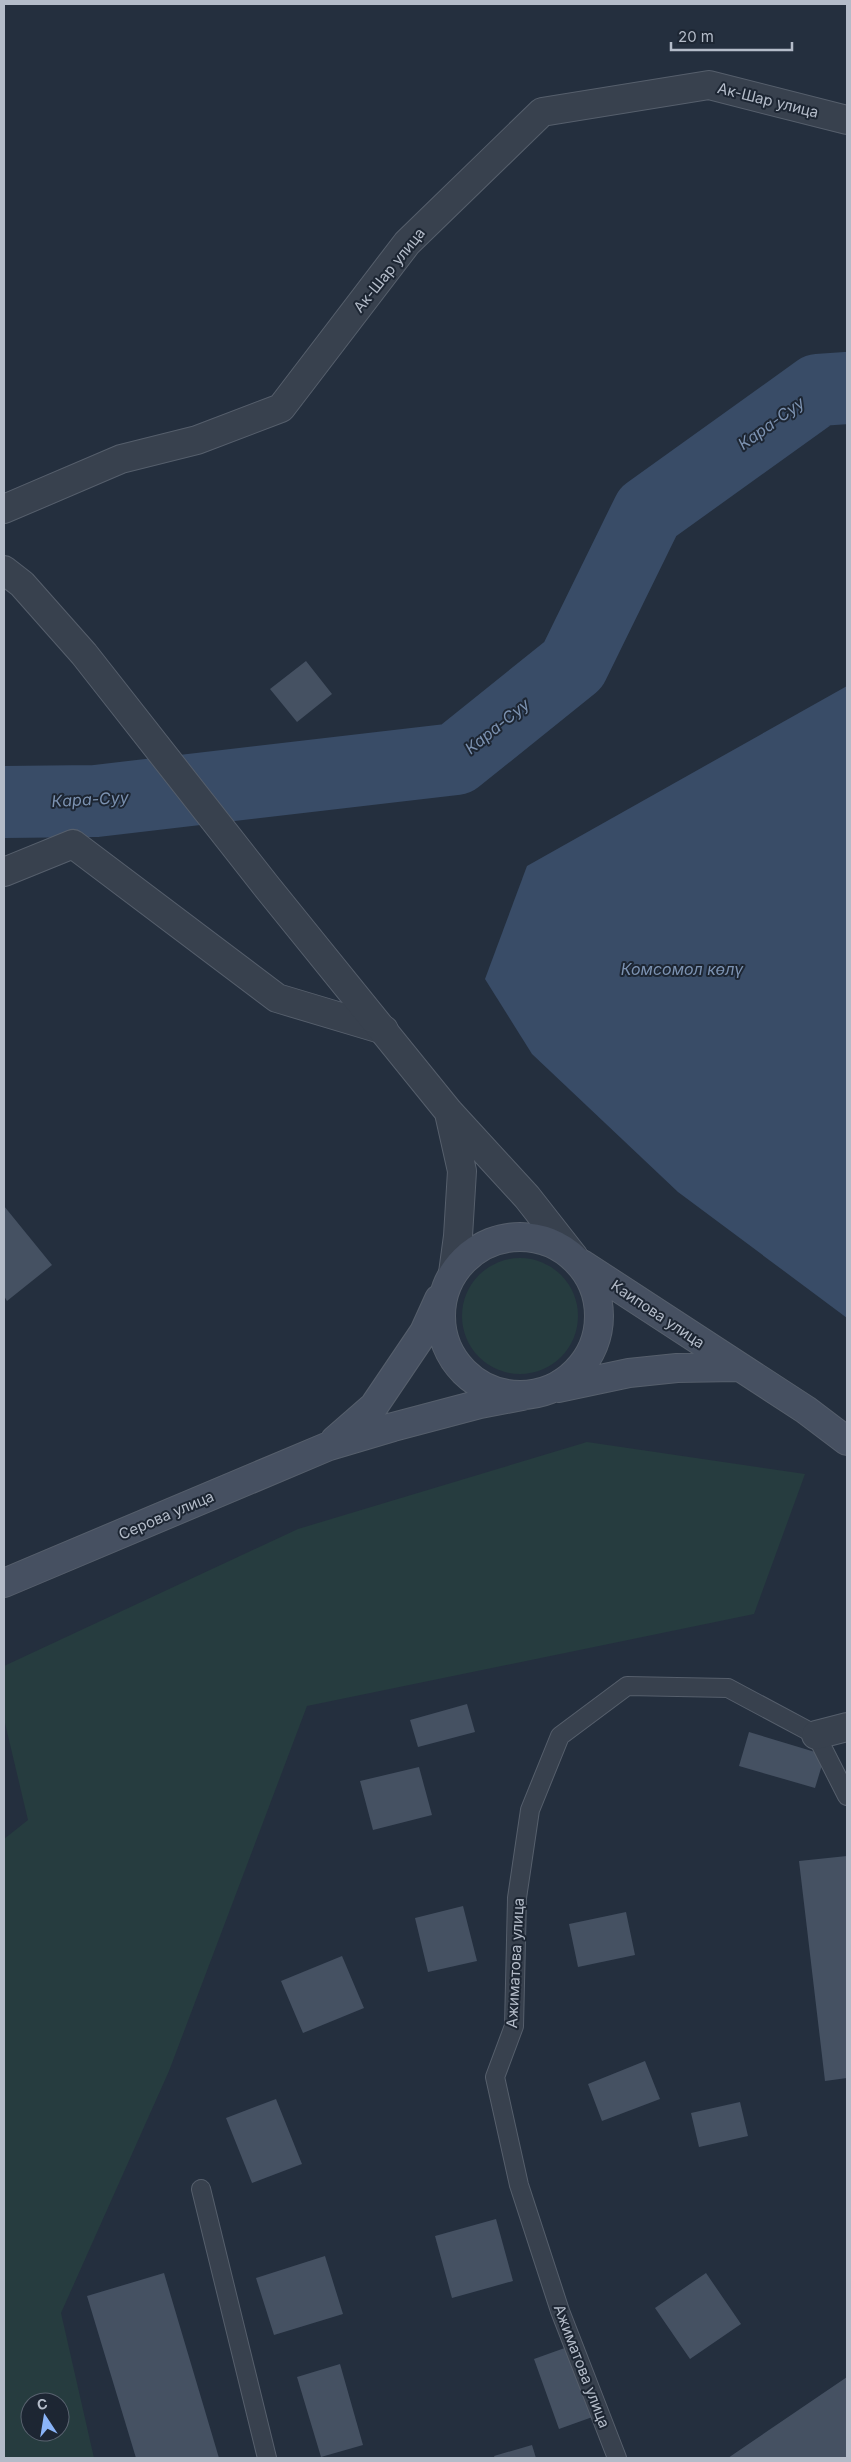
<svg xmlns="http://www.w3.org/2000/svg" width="851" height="2462" viewBox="0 0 851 2462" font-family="Inter,sans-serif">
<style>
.green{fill:#263c3f;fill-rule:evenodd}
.water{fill:#394c67}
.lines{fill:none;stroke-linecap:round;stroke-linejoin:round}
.river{stroke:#394c67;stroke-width:72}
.building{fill:#455162}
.service-casing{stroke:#565f6c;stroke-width:20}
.minor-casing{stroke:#565f6c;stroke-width:30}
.tertiary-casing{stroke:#565f6c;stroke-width:30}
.secondary-casing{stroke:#565f6c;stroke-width:30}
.service{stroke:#38414e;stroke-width:18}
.minor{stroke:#38414e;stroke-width:28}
.tertiary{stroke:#38414e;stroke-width:28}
.secondary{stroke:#465061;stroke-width:28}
.labels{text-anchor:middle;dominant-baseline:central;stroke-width:4;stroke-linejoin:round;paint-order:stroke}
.street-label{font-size:15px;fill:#b4bcc9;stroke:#1d2633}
.water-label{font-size:16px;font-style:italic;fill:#7c92b1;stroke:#1d2633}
</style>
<rect width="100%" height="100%" fill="#242f3e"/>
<!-- green -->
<path class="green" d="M462 1316a58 58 0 1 1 116 0a58 58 0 1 1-116 0Z
M587 1442 805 1474 754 1614 307 1706 169 2071 61 2313 94 2458H4V1839L28 1820 4 1719V1666L298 1529ZM30 2402H60V2432H30Z"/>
<!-- water -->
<path class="water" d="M847 686V1318L678 1192 532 1054 485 979 527 866Z"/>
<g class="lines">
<!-- river -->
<path class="river" d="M4 802 96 801 456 759 573 665 648 512 818 390 847 388"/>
</g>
<!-- building -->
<path class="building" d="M306 661 332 694 297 722 270 689Z
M4 1206 52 1265 7 1301 4 1296Z
M467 1704 475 1732 418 1747 410 1720Z
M749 1732 825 1755 815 1788 739 1766Z
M419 1767 432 1815 373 1830 360 1781Z
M847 1856V2078L825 2081 799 1861Z
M463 1906 477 1961 428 1972 415 1918Z
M626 1912 635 1955 578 1967 569 1924Z
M342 1956 364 2008 303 2033 281 1981Z
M645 2061 660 2099 602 2121 588 2084Z
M276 2099 302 2164 252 2183 226 2118Z
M740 2102 748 2136 699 2147 691 2113Z
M496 2219 513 2281 452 2298 435 2236Z
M325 2256 343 2314 274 2335 256 2278Z
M164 2273 219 2458H136L87 2296Z
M706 2273 741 2324 690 2359 655 2308Z
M573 2345 598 2415 559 2429 534 2359Z
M340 2364 363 2445 321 2457 297 2377Z
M847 2377V2458H728Z
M532 2445 536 2458H495L494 2456Z"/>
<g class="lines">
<!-- service casing -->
<g class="service-casing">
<path id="service" d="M201 2189 267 2458
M617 2458 560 2311 519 2185 495 2077 514 2026 517 1898 530 1810 560 1736 627 1686 728 1688 816 1735 847 1796"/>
</g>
<!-- minor casing -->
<g class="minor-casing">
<path id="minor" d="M4 509 121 459 197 440 281 408 407 243 542 112 709 85 847 120
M4 872 73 844 277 998 384 1030
M816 1735 847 1727"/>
</g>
<!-- tertiary casing -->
<g class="tertiary-casing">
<path id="tertiary" d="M4 570 22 584 84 654 267 887 449 1112 527 1197 574 1257
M449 1113 462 1171 458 1236 453 1273"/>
</g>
<!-- secondary casing -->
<g class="secondary-casing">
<path id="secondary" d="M441 1316a79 79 0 1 1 158 0a79 79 0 1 1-158 0Z
M582 1264 806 1410 847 1441
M558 1388 629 1373 677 1368 737 1367
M335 1440 374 1406 424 1332 439 1299
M4 1583 329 1446 393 1427 480 1404 522 1396"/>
</g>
<!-- service -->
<use href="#service" class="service"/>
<!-- minor -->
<use href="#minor" class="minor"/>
<!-- tertiary -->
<use href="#tertiary" class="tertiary"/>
<!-- secondary -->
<use href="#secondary" class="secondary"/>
</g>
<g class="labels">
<!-- street labels -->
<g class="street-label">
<text transform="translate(768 100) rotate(14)">Ак-Шар улица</text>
<text transform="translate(389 270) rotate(-51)">Ак-Шар улица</text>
<text transform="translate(658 1314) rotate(34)">Каипова улица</text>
<text transform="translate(166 1515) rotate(-23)">Серова улица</text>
<text transform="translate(515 1963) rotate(-87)">Ажиматова улица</text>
<text transform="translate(582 2366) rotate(69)">Ажиматова улица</text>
</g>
<!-- water labels -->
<g class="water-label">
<text transform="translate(771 423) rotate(-36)">Кара-Суу</text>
<text transform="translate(497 726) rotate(-39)">Кара-Суу</text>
<text transform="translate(90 799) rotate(-3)">Кара-Суу</text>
<text x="682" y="969">Комсомол көлү</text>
</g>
</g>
<!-- border -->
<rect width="851" height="2462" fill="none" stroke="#b4bcc9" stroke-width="10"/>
<!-- north arrow -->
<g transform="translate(45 2417) rotate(348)"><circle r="24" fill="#1d2633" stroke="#59626f"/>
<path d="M0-4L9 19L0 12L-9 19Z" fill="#8ab4f8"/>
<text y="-8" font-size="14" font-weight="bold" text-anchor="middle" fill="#b4bcc9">С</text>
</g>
<!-- scale -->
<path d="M671 42v8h121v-8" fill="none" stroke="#b4bcc9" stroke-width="2.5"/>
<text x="678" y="42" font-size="15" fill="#b4bcc9" stroke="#1d2633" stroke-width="4" paint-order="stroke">20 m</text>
</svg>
